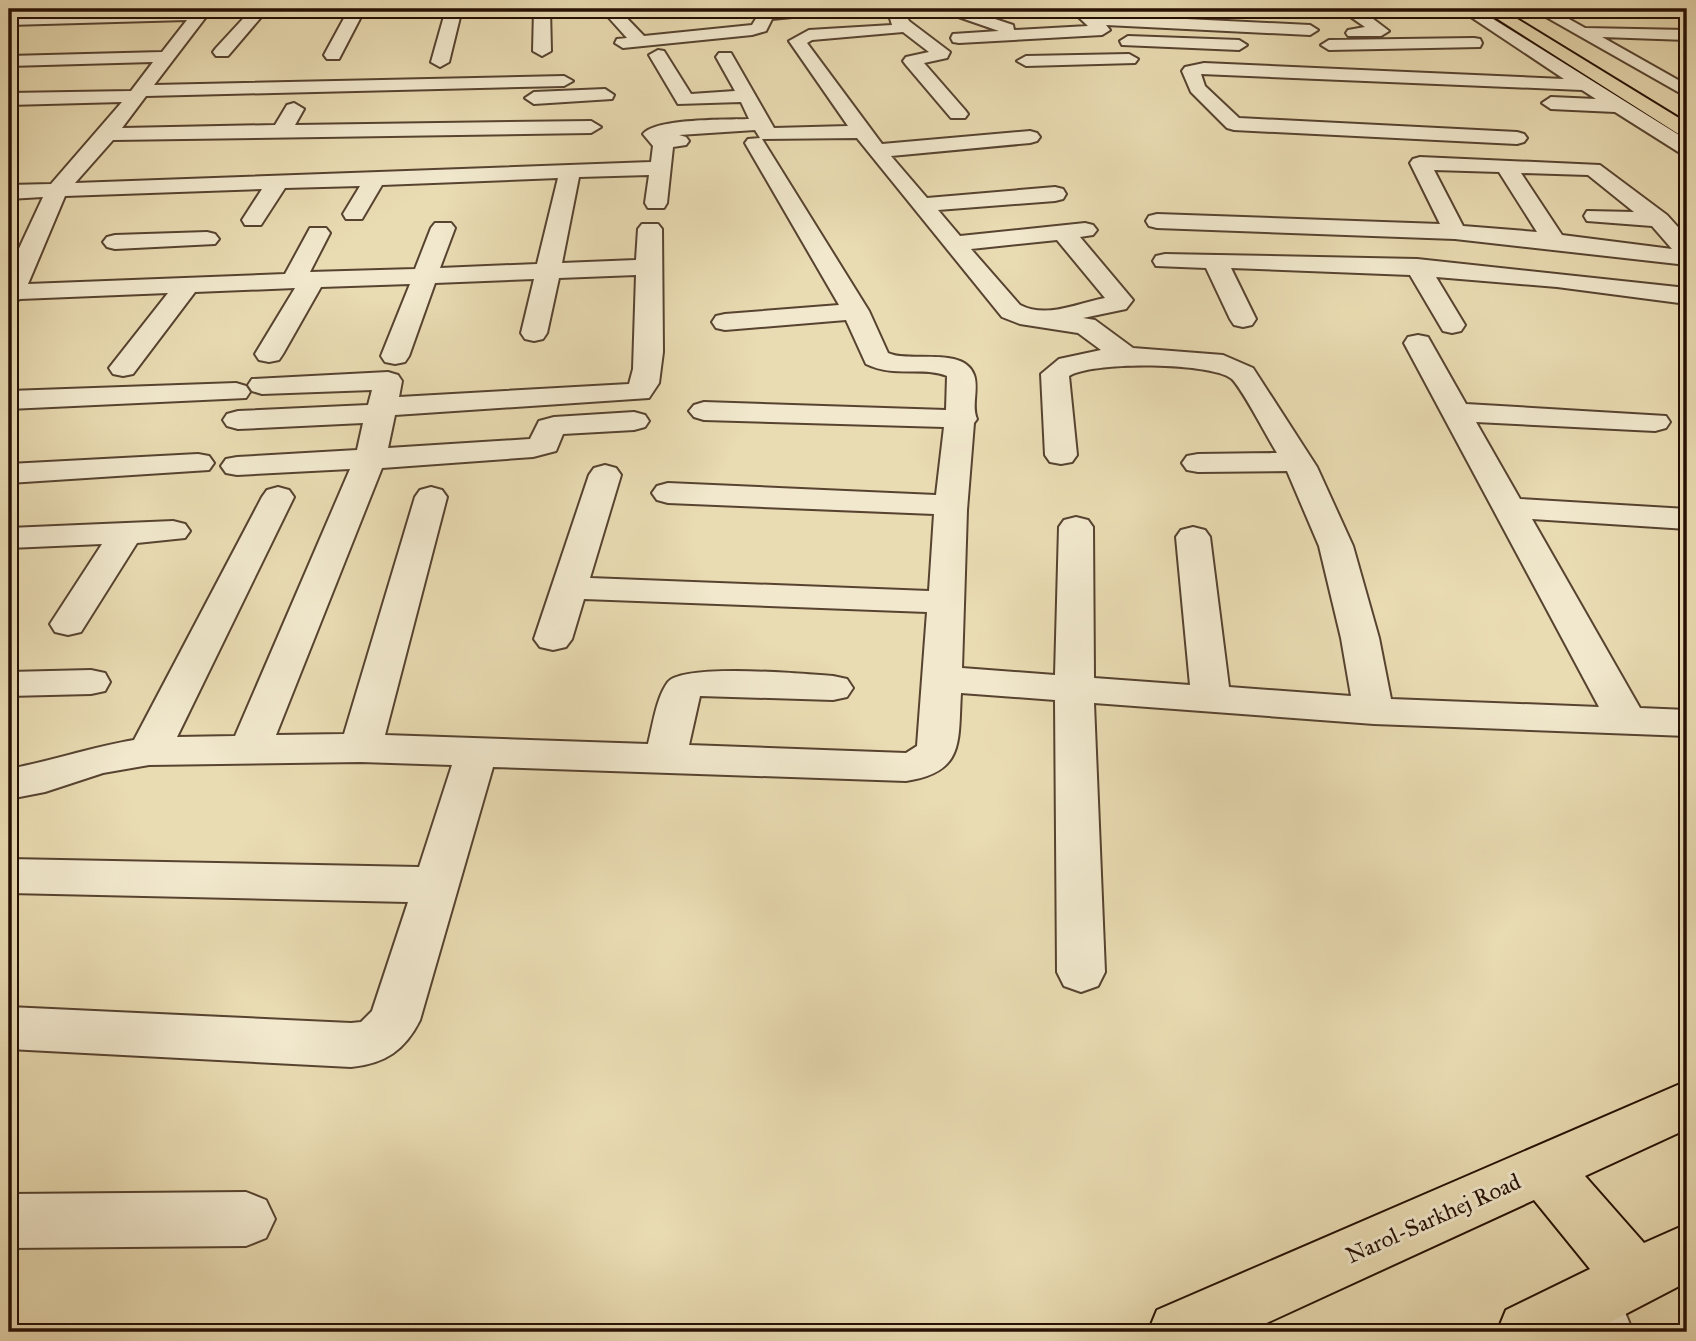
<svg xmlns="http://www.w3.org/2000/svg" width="1696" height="1341" viewBox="0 0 1696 1341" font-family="'IM FELL Great Primer',serif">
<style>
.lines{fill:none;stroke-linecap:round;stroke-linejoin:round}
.minor-casing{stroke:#574330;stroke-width:4}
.major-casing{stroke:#261004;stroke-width:4}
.minor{fill:#f1e8cd;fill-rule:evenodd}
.major{fill:#e9dbb2;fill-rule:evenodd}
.labels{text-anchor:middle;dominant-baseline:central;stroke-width:6;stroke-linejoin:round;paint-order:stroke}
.near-street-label{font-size:23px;fill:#261004;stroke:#f1e8cd}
</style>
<rect width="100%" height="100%" fill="#e9dbb2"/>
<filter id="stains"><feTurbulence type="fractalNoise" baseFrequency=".00286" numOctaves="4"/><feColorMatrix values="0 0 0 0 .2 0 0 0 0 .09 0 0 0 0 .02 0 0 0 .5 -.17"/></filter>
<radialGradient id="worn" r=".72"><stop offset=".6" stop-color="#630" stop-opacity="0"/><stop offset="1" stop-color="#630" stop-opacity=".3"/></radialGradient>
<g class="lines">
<!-- minor casing -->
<g class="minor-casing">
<path id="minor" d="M196 9H212L154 85 564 76 573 81 564 86 146 96 122 128 275 125 287 105 294 103 304 109 295 125 591 121 601 127 591 133 113 140 75 183 651 162 653 146 643 134C656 118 727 120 749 119L741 102 678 104 649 55 658 50 664 51 691 94 735 91 716 57 719 53H731L774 128 848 126 789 41 809 30 892 25 887 9H903L909 21 950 52 947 58 924 63 965 110 968 114 965 118H951L906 65 903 61 906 57 929 52 903 32 812 40 807 43 882 144 1030 131 1037 133 1040 137 1037 141 1030 143 891 156 927 198 1055 187 1063 189 1066 194 1063 199 1055 201 938 210 960 236 1085 223 1093 225 1097 230 1093 235 1080 237 1133 300 1126 309 1083 318 1095 320 1133 348 1223 355 1253 368 1317 467 1353 546 1379 638 1391 699 1599 707 1404 343 1408 337 1418 335 1428 337 1466 404 1666 416 1670 422 1666 428 1655 431 1476 422 1520 499 1687 509V529L1532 519 1640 708 1687 710V736L1374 724 1094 703 1105 972 1098 986 1081 992 1064 986 1057 972 1055 700 961 693C958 742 965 772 906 781L493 767 420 1020C405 1050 385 1064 351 1067L9 1049V1007L351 1023 361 1022 372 1011 408 902 9 893V859L419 867 452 765 361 762 149 765 103 773 45 792 9 799V769C51 761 92 747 134 740L262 497 267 490 278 487 289 490 294 497 177 737 235 736 350 469 237 475 226 473 221 466 226 459 237 457 357 450 363 423 238 429 227 426 223 420 227 414 238 411 368 405 372 390 262 394 252 391 248 385 252 379 388 372 398 375 402 381 399 397 629 384 633 369 636 275 559 278 547 333 543 339 534 341 525 339 521 333 534 279 435 283 409 356 405 362 395 364 385 362 381 356 410 284 321 287 283 354 279 360 269 362 259 360 255 354 295 288 195 292 133 374 123 376 113 374 109 368 168 293 20 299 9 305V270L43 197 9 199V185L51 184 122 102 9 105V93L131 91 153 62 9 66V56L162 52 187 20 9 25V15ZM755 130 760 138 748 139 745 143 839 305 725 314 716 316 712 322 716 328 725 330 846 320 866 364C895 378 922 366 947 376L946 410 704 402 694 405 689 411 694 417 704 420 944 427 936 495 668 483 657 486 652 493 657 500 668 503 934 514 929 591 590 578 621 475 616 468 605 465 594 468 589 475 534 639 540 647 553 650 566 647 572 639 584 599 927 612 917 746 906 753 689 745 700 696 833 700 847 697 853 688 847 679 833 676C804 674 684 663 668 682 656 698 653 725 648 744L385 735 447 497 442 490 431 487 420 490 415 497 344 734 276 735 382 468 533 457 556 451 563 434 634 430 645 427 649 421 645 415 634 412 554 417 539 421 530 439 388 448 395 415 649 398 659 383 663 352 662 229 658 224H642L638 229 636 260 562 263 579 177 649 175 645 203 648 208H664L667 203 673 147 686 145 689 141 686 137 679 135ZM857 138 1002 317 1020 324 1078 333 1101 350 1059 359 1041 374 1045 455 1050 462 1061 464 1072 462 1077 455 1069 376C1092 361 1212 362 1232 379 1243 390 1267 437 1277 453L1198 454 1187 456 1182 463 1187 470 1198 472 1287 471 1319 546 1341 638 1351 696 1229 687 1210 537 1205 530 1193 527 1181 530 1176 537 1190 685 1094 678 1093 527 1088 520 1076 517 1064 520 1059 527 1055 675 962 668 967 510 974 423 977 419C971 406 979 389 974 375 964 346 909 363 888 353L869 311 762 139ZM558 178 537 264 440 268 455 228 451 223H435L431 228 415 269 310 272 330 233 326 228H310L285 274 28 284 65 196 262 189 242 220 245 225H261L285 188 360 186 343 214 346 219H362L382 185ZM1057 240 1105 298C1078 303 1046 319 1020 305L971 249Z
M252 9H268L228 56H216L213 52 216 48Z
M349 9H365L339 59H327L324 55Z
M446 9H462L449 62 440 67 431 62Z
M534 9H550L551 51 542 56 533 51Z
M601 9H618L644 36 752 25 760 12 766 10 831 9 823 14 772 19 766 31 752 35 623 48 615 43 617 39 627 38Z
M942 9H965L1013 25 1014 30 1088 26 1070 9H1087L1099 19 1106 15 1310 25 1318 30 1310 35 1106 25 1110 30 1102 35 959 43 953 42 951 38 953 34 999 31 944 12Z
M1344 9H1360L1389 31 1381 36H1348L1346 33 1348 30 1365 27 1345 13Z
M1459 9H1477L1687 140V155L1680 153 1615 112 1551 109 1542 103 1551 97 1596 99 1582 90 1201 74 1205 86 1239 118 1517 132 1524 134 1527 138 1524 142 1517 144 1234 130 1227 128 1191 92 1182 71 1185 67 1204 63 1564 79Z
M1532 9H1551L1585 28 1687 30V40L1602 37 1687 85V97Z
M1128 36 1239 40 1247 45 1239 50 1122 45 1120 41Z
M1474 38 1480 39 1482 43 1480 47 1329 50 1321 45 1329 40Z
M1129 54 1138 59 1135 63 1026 66 1017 61 1026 56Z
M605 89 614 95 612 99 534 104 525 98 534 92Z
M1420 157 1600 165 1667 215 1687 237V265L1455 239 1157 228 1149 226 1146 221 1149 216 1157 214 1440 224 1410 163 1413 159ZM1434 170 1499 172 1537 232 1463 226ZM1521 173 1588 175 1634 212 1587 211 1584 216 1587 221 1652 226 1672 249 1562 235Z
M207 232 215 234 219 239 215 244 115 249 107 247 103 242 107 237 115 235Z
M1165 254 1417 259 1687 288V304L1557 287 1436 277 1465 325 1461 331 1452 333 1443 331 1410 275 1231 268 1256 319 1252 325 1243 327 1234 325 1230 319 1206 268 1156 266 1153 261 1156 256Z
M236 383 246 386 250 392 246 398 9 409V391Z
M198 454 209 456 214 463 209 470 9 483V464Z
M173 521 185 524 190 531 185 538 137 543 81 632 68 635 55 632 50 624 102 544 9 548V528Z
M91 670 105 673 110 682 105 691 91 694 9 696V672Z
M246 1192 266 1200 275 1219 266 1238 246 1246 9 1248V1194Z
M1591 1271 1612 1280 1633 1332H1571L1561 1301 1570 1280Z"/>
</g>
<!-- major casing -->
<g class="major-casing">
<path id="major" d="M1482 9H1501L1687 123V137L1680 135Z
M1687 1081V1129L1585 1176 1644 1243 1687 1224V1282L1591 1332H1497L1506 1310 1590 1269 1534 1200 1247 1332H1148L1157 1310Z"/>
</g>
<!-- minor -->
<use href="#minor" class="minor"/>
<!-- major -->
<use href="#major" class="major"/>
</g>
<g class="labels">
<!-- near-street labels -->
<g class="near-street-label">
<text transform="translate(1433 1218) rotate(-24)">Narol-Sarkhej Road</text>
</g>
</g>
<!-- margin -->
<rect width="1696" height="1341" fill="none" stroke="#e9dbb2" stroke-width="35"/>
<rect x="10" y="10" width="1675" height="1320" fill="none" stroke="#261004" stroke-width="3.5"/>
<rect x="18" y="18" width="1661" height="1306" fill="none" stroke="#261004" stroke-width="2"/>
<rect width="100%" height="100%" filter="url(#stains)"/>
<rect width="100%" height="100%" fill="url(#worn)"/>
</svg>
